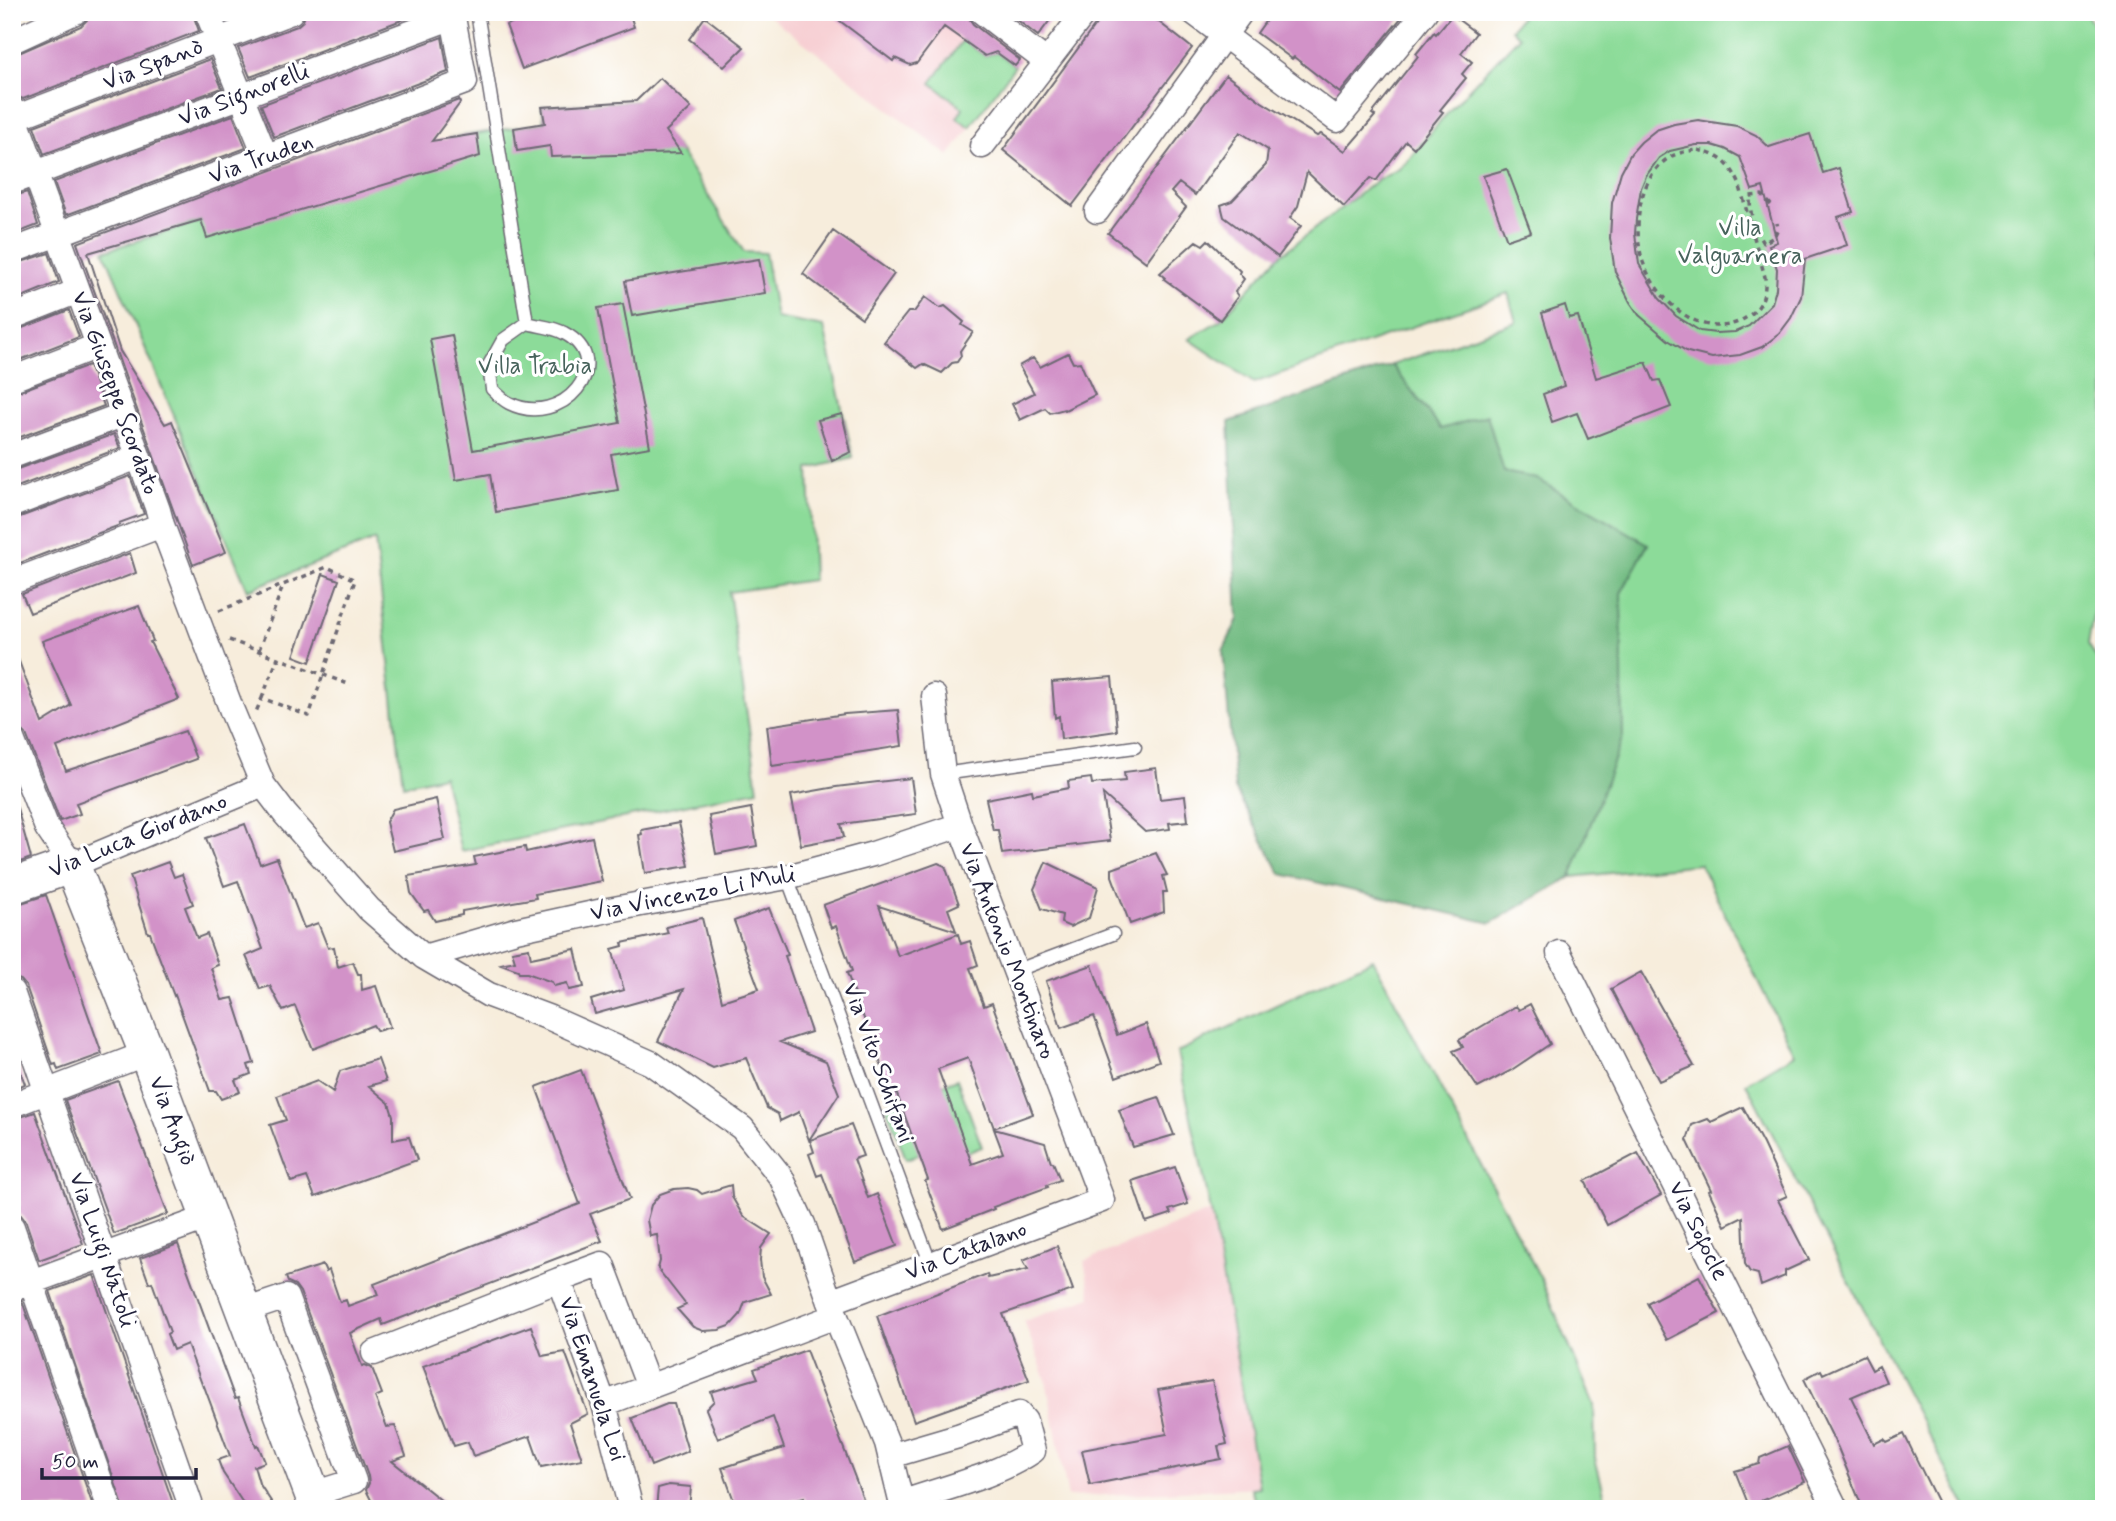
<svg xmlns="http://www.w3.org/2000/svg" width="2116" height="1521" viewBox="0 0 2116 1521" font-family="Mynerve,sans-serif">
<style>
.built{fill:#f7cfd3}
.green{fill:#8cdb99;stroke:#577e6a;stroke-width:2}
.forest{fill:#71bb81;stroke:#4a6e5e;stroke-width:2}
.building{fill:#d292c8;fill-rule:evenodd}
.lines{fill:none;stroke-linecap:round;stroke-linejoin:round}
.lane-casing{stroke:#6d6973;stroke-width:15}
.street-casing{stroke:#6d6973;stroke-width:27}
.secondary-casing{stroke:#6d6973;stroke-width:38}
.path{stroke:#6d6973;stroke-width:3.5;stroke-dasharray:5 5;stroke-linecap:butt}
.lane{stroke:#fff;stroke-width:12}
.street{stroke:#fff;stroke-width:24}
.secondary{stroke:#fff;stroke-width:35}
.labels{text-anchor:middle;dominant-baseline:central;stroke-width:6;stroke-linejoin:round;paint-order:stroke}
.street-label{font-size:24px;fill:#22223b;stroke:#fff}
.park-label{font-size:24px;fill:#47635c;stroke:#fff}
</style>
<rect width="100%" height="100%" fill="#fff"/>
<filter id="ink" filterUnits="userSpaceOnUse"><feTurbulence type="fractalNoise" baseFrequency=".0143" numOctaves="2"/><feDisplacementMap in="SourceGraphic" scale="14" xChannelSelector="R" yChannelSelector="G"/><feConvolveMatrix kernelMatrix="1 2 1 2 8 2 1 2 1" color-interpolation-filters="sRGB"/></filter>
<filter id="wash" filterUnits="userSpaceOnUse"><feTurbulence type="fractalNoise" baseFrequency=".00686" numOctaves="4" result="noise"/><feDisplacementMap in="SourceGraphic" scale="28" xChannelSelector="R" yChannelSelector="G"/><feGaussianBlur stdDeviation="1.57" result="paint"/><feColorMatrix in="noise" values="0 0 0 0 0 0 0 0 0 0 0 0 0 0 0 0 0 1.4 0 .05"/><feComposite in="paint" operator="in"/></filter>
<g filter="url(#wash)">
<rect width="100%" height="100%" fill="#f7eddc"/>
<!-- built -->
<path class="built" d="M768 12H967L1024 55 949 156 767 14Z
M1211 1211 1259 1487 1068 1497 1046 1380 1024 1321 1091 1297 1084 1261Z"/>
<!-- green -->
<path class="green" d="M1525 12H2084L2104 39V554L2088 644 2104 670V1509H1967L1746 1083 1794 1054 1700 864 1571 877 1622 736 1621 593 1648 544 1538 480 1504 472 1441 429 1392 365 1516 322 1508 293 1254 383 1189 339 1220 320 1278 257 1376 181 1399 169 1407 161 1454 105 1519 37 1511 29Z
M963 40 985 56 996 52 1015 66 970 127 957 118 963 108 931 83Z
M641 101 681 153 744 252 765 253 776 318 824 327 853 458 809 469 813 580 729 592 758 790 461 851 443 776 403 785 375 540 248 590 104 251 450 145 449 138 544 123 542 107Z
M1373 959 1542 1281 1594 1405 1595 1458 1608 1509H1257L1251 1488 1259 1487 1211 1211 1177 1052Z
M957 1079 982 1147 948 1160 942 1146 906 1159 886 1106Z"/>
<!-- forest -->
<path class="forest" d="M1392 365 1441 429 1487 415 1504 472 1537 479 1648 544 1621 593 1623 736 1571 877 1491 923 1281 874 1235 789 1223 651 1238 619 1229 422Z"/>
<g id="blocks">
<!-- building -->
<path class="building" d="M90 12H192L199 31 23 99 12 94V56L81 26 87 20Z
M306 12H423L250 77 238 48 297 26 303 21Z
M541 12H629L634 27 522 69 506 25Z
M828 12H967L969 18 973 24 1020 60 1015 66 996 52 985 56 944 27 917 63 910 65 895 58 893 61Z
M1007 12H1056L1038 36Z
M1105 12H1146L1192 48 1072 206 1003 150Z
M1272 12H1406L1340 93 1294 57 1292 59 1257 33Z
M1452 15 1476 33 1461 53 1472 62 1462 74 1466 78 1440 110 1443 112 1414 148 1406 141 1376 181 1370 178 1344 207 1307 172 1298 206 1290 218 1301 226 1278 257 1224 217 1221 205 1232 201 1266 165 1268 150 1240 132 1195 195 1179 183 1171 192 1186 207 1146 262 1108 233 1226 75 1262 102 1317 136 1321 134 1345 151 1375 116 1372 114 1418 56 1416 54 1434 32 1436 34Z
M705 17 744 47 724 67 689 39Z
M442 37 448 72 274 137 261 105Z
M210 59 222 88 44 154 34 126Z
M660 78 691 108 666 131 681 153 551 157 550 146 517 151 514 128 545 123 542 107 636 101Z
M459 100 460 103 432 141 477 134 480 156 207 238 201 220 88 253 120 351 165 424 172 421 226 552 193 565 77 243Z
M233 115 246 148 66 215 54 182Z
M1698 120 1737 126 1756 135 1769 147 1810 134 1823 173 1839 168 1853 212 1838 217 1847 245 1805 259 1801 297 1791 318 1779 334 1762 347 1740 355 1712 358 1688 352 1668 340 1639 315 1630 302 1615 272 1610 238 1612 203 1621 172 1631 153 1641 142 1656 130 1674 124ZM1696 145H1712L1725 149 1740 157 1752 190 1763 187 1777 242 1769 245 1777 269 1776 289 1772 303 1749 326 1735 332 1716 333 1700 331 1676 316 1659 298 1639 264 1635 234 1636 219 1641 188 1646 176 1659 158 1670 151Z
M1507 169 1531 232 1507 240 1483 176Z
M27 192 38 225 12 235V197Z
M833 231 894 274 862 318 803 274Z
M1208 240 1240 271 1239 273 1244 279 1235 292 1238 296 1220 320 1164 279 1165 277 1160 273 1196 241 1203 245Z
M49 253 59 282 12 301V265Z
M759 259 765 293 632 316 625 281Z
M925 297 940 308 945 306 964 322 962 325 973 332 960 351 961 356 957 362 952 363 942 373 923 364 917 368 884 342 908 312H914Z
M623 304 650 447 611 454 618 490 496 512 490 474 456 480 430 339 452 335 473 450 620 423 598 308Z
M1565 305 1569 318 1578 316 1596 378 1646 362 1654 381 1660 380 1671 407 1588 439 1577 413 1552 422 1543 394 1564 386 1542 313Z
M69 310 79 337 12 363V332Z
M1068 353 1073 363 1080 362 1095 395 1065 410 1064 409 1050 413 1045 408 1020 420 1012 404 1034 393 1019 366 1033 358 1040 367Z
M89 365 104 406 12 440V394Z
M842 414 851 452 832 461 818 420Z
M114 434 120 448 12 489V471Z
M130 476 144 514 119 523 120 525 12 566V520Z
M130 553 136 573 30 613 22 594Z
M323 574 339 580 310 662 294 656Z
M139 606 153 641 150 642 179 699 57 747 66 771 185 731 196 759 76 803 80 814 60 821 26 734 18 726 12 711V648H14L42 723 71 705 42 641Z
M1112 677 1117 731 1061 739 1059 716 1055 718 1052 682Z
M898 710 902 746 772 766 767 726 845 714Z
M1156 768 1160 799 1185 796 1188 821 1169 823 1170 829 1145 832 1103 794 1110 841 1002 854 998 830H993L986 799 1032 790 1033 795 1069 788 1068 781 1091 778 1092 784 1125 781 1124 772Z
M911 778 916 814 841 824 844 837 801 845 791 795 836 787Z
M436 799 445 839 393 851 386 822 393 809Z
M17 808 31 858 12 865V809Z
M751 808 757 846 716 854 709 816Z
M679 823 689 866 645 873 639 835 642 834 641 830Z
M245 824 260 864 277 858 304 928 318 923 328 948 334 947 338 967 353 962 358 974H361L362 990 376 986 390 1027 377 1031 373 1025 313 1049 295 1006 283 1011 270 986 260 989 246 956 263 949 238 881 224 886 206 838Z
M592 837 602 881 535 894 536 898 462 911V915L435 921 428 910 424 911 411 893 408 876 476 865 474 857 525 847 526 852Z
M1156 853 1167 875 1163 876 1167 892H1163L1164 912 1130 924 1112 876V869Z
M168 862 174 877 182 874 193 904 185 907 197 938 207 934 218 965 211 968 222 1000 233 998 254 1063 248 1065 251 1074 235 1080 240 1092 221 1099 216 1091H210L175 995 174 996 150 933H148L130 876Z
M1046 862 1098 887 1089 918 1070 927 1061 923 1062 915 1042 909 1034 889Z
M938 863 945 866 959 904 948 909 956 931 879 906 898 956 958 934 961 944 970 941 978 965 970 968 984 1006 992 1003 1033 1114 994 1128 968 1058 938 1069 972 1164 1003 1153 994 1129 1045 1143 1051 1162H1053L1060 1180 1047 1185 1048 1187 993 1207 994 1209 943 1229 925 1181 928 1180 895 1089 891 1091 847 973 852 971 836 926 831 928 823 905Z
M46 895 102 1054 58 1070 56 1064 53 1065 26 986 21 980 12 977V906Z
M769 908 788 955 785 956 811 1032 780 1042 826 1061 839 1094 809 1140 799 1112 780 1121 778 1114 767 1108 746 1058 713 1068 658 1041 684 989 595 1014 591 1000 624 990 612 949 623 946 622 943 668 933 666 927 702 918 722 1001 759 989 734 921Z
M529 948 531 958 575 949 584 987 569 990 567 983 554 986 552 982 527 973H519L518 970 501 964 515 961 512 951Z
M1092 965 1117 1035 1146 1024 1159 1061 1116 1077 1094 1016 1061 1028 1046 981Z
M1641 972 1694 1066 1659 1081 1611 989Z
M1530 1004 1550 1044 1510 1071 1478 1088 1453 1051 1463 1047 1459 1040 1516 1006 1519 1010Z
M14 1055 25 1084 12 1089V1056Z
M378 1059 386 1081 369 1086 389 1103 393 1116V1140L409 1137 417 1160 315 1197 307 1177 291 1182 270 1125 286 1120 277 1096 317 1081 333 1092 340 1071Z
M581 1070 630 1199 590 1214 602 1241 383 1325 381 1319 350 1333 362 1366 365 1365 372 1368 382 1394 375 1397 387 1427 395 1426 406 1456 392 1461 452 1509H378L373 1504 366 1490 369 1483 368 1476 300 1292 295 1285 288 1282 286 1277 323 1265 326 1272 329 1270 340 1302 346 1300 348 1306 378 1295 374 1284 580 1204 536 1087Z
M118 1081 168 1214 114 1234 65 1100Z
M1159 1097 1174 1135 1133 1147 1119 1110Z
M1743 1107 1763 1144 1787 1196 1778 1200 1809 1260 1785 1271V1276L1761 1286 1758 1274 1750 1272 1745 1264 1743 1217 1725 1226 1709 1191 1711 1190 1687 1140 1692 1125 1708 1119 1711 1122Z
M35 1112 83 1244 39 1260 26 1222 21 1215 12 1212V1206L20 1204 12 1183V1120Z
M851 1125 863 1156 854 1159 868 1198 877 1194 897 1246 855 1262 822 1174 817 1176 809 1154 814 1152 810 1140Z
M1638 1153 1661 1195 1607 1225 1585 1181Z
M1175 1167 1188 1204 1169 1210 1171 1214 1146 1222 1132 1181Z
M731 1185 732 1197 743 1216 771 1234 761 1248 760 1260 762 1277 771 1294 745 1302 740 1315 730 1326 719 1330 703 1331 693 1327 677 1309 686 1305 658 1269 660 1261 657 1235 650 1236 647 1220 651 1205 660 1194 674 1189 688 1188 697 1190 702 1194Z
M178 1244 235 1399 238 1398 256 1446 258 1445 265 1462 254 1466 259 1483 276 1509H247L223 1473 218 1460 230 1456 204 1386 203 1387 187 1344 173 1350 167 1334 170 1332 152 1282 149 1283 140 1258Z
M1057 1246 1073 1290 1003 1314 1029 1380 914 1421 877 1316 987 1274 988 1278 1028 1269 1023 1260Z
M94 1275 175 1509H124L50 1291Z
M1699 1276 1719 1313 1667 1340 1647 1303Z
M22 1301 94 1509H12V1303Z
M531 1326 542 1356 565 1352 588 1414 570 1423 582 1459 541 1467 530 1436 473 1456 468 1442 454 1446 423 1366Z
M806 1350 867 1509H808L804 1497 763 1509H737L722 1468 784 1448 773 1417 718 1439 706 1409 714 1401 711 1392 758 1378 754 1369Z
M1864 1355 1872 1370 1879 1366 1886 1382 1851 1397 1874 1444 1884 1439 1887 1442 1904 1434 1941 1509H1863L1838 1448 1804 1379 1821 1370 1823 1374Z
M1212 1381 1227 1444 1218 1446 1221 1459 1090 1485 1082 1450 1167 1434 1158 1390Z
M667 1404H674L688 1451 651 1466 632 1418Z
M1788 1446 1805 1482 1749 1506 1735 1471 1759 1464 1760 1458Z
M669 1485 691 1487 689 1509H656L658 1488Z"/>
</g>
</g>
<g filter="url(#ink)">
<use href="#blocks" fill-opacity="0" stroke="#6d6973" stroke-width="2"/>
<g class="lines">
<!-- lane casing -->
<g class="lane-casing">
<path id="lane" d="M477 12 527 323
M527 323C538 326 554 327 564 333 619 362 562 430 509 403 503 400 497 394 492 389L489 365 503 340Z
M943 774 1135 747
M787 877 931 1265
M1015 971 1113 934"/>
</g>
<!-- street casing -->
<g class="street-casing">
<path id="street" d="M207 12 266 157
M982 12 1047 62
M1193 12 1337 120 1425 12
M12 41 75 12
M12 109 158 510 162 525 232 711 263 785 285 814 369 909 424 957 489 995 550 1018 651 1063 742 1128 781 1177 803 1224 830 1302 887 1443 903 1509
M12 119 291 12
M982 146 1085 12
M12 182 453 17
M1097 211 1241 12
M12 251 465 82 452 12
M12 317 78 291
M12 379 97 346
M12 456 122 415
M12 505 138 457
M12 582 162 525
M12 739 47 828 72 865 263 785
M1559 953 1836 1509
M424 957 516 930 603 911 787 877 873 854 960 825
M12 992 192 1509
M12 1105 147 1053
M12 1227 110 1509
M559 1280 602 1264 649 1387
M12 1289 209 1217
M830 1302 1102 1200 960 825 943 774 934 696
M244 1311 286 1297 354 1481 313 1494
M374 1353 559 1280 604 1404 631 1509
M604 1404 836 1316
M890 1456 958 1436 1019 1414 1025 1421 1033 1451C997 1476 943 1488 901 1503"/>
</g>
<!-- secondary casing -->
<g class="secondary-casing">
<path id="secondary" d="M12 886 72 865 147 1053 318 1509"/>
</g>
<!-- path -->
<path class="path" d="M1698 150C1719 155 1730 163 1739 183L1765 277C1766 297 1761 310 1742 320 1701 342 1656 299 1643 262 1632 229 1638 174 1672 156 1680 152 1689 151 1698 150Z
M1771 205 1762 195 1750 196C1750 213 1753 228 1763 243L1774 237 1778 228 1777 223
M219 611 327 567 355 580 309 716 262 698 256 712
M229 640 351 685
M259 650 283 586
M262 698 278 658"/>
<!-- lane -->
<use href="#lane" class="lane"/>
<!-- street -->
<use href="#street" class="street"/>
<!-- secondary -->
<use href="#secondary" class="secondary"/>
</g>
</g>
<g class="labels">
<!-- street labels -->
<g class="street-label">
<text transform="translate(153 65) rotate(-21)">Via Spanò</text>
<text transform="translate(244 95) rotate(-21)">Via Signorelli</text>
<text transform="translate(261 159) rotate(-20)">Via Truden</text>
<text transform="translate(115 393) rotate(70)">Via Giuseppe Scordato</text>
<text transform="translate(138 836) rotate(-22)">Via Luca Giordano</text>
<text transform="translate(693 894) rotate(-11)">Via Vincenzo Li Muli</text>
<text transform="translate(1007 951) rotate(69)">Via Antonio Montinaro</text>
<text transform="translate(878 1063) rotate(70)">Via Vito Schifani</text>
<text transform="translate(172 1121) rotate(69)">Via Angiò</text>
<text transform="translate(1698 1231) rotate(64)">Via Sofocle</text>
<text transform="translate(102 1250) rotate(71)">Via Luigi Natoli</text>
<text transform="translate(966 1251) rotate(-21)">Via Catalano</text>
<text transform="translate(592 1379) rotate(72)">Via Emanuela Loi</text>
</g>
<!-- park labels -->
<g class="park-label">
<text x="1740" y="228">Villa<tspan x="1740" dy="28">Valguarnera</tspan></text>
<text x="535" y="366">Villa Trabia</text>
</g>
</g>
<!-- margin -->
<rect width="2116" height="1521" fill="none" stroke="#fff" stroke-width="42"/>
<!-- scale -->
<path d="M42 1468v10h154v-10" fill="none" stroke="#22223b" stroke-width="3.5"/>
<text x="52" y="1468" font-size="21" fill="#22223b" stroke="#ffffff" stroke-width="5" paint-order="stroke">50 m</text>
</svg>
